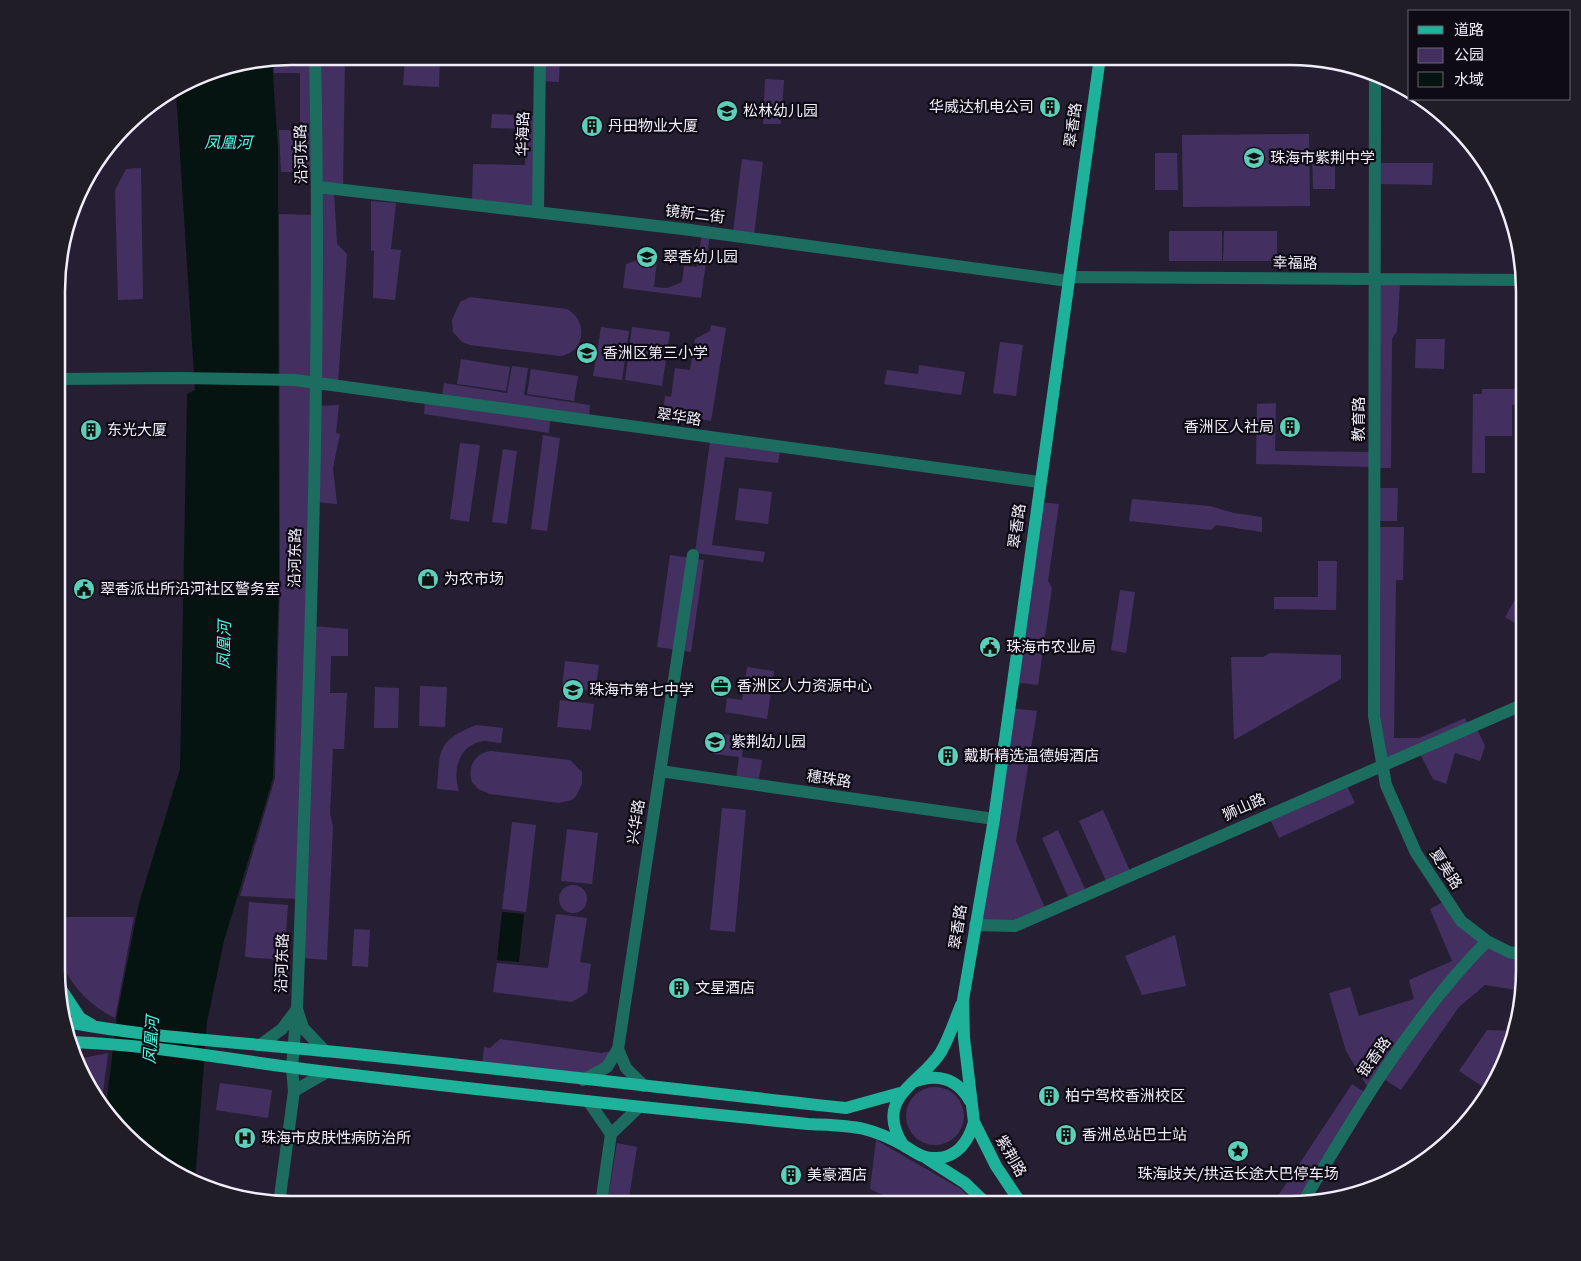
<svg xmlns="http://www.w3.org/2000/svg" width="1581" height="1261" viewBox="0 0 1581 1261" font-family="'Roboto Serif','Noto Sans SC',serif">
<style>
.green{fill:#433061}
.water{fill:#051411}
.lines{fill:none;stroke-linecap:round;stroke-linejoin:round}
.minor{stroke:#1c6d60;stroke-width:12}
.major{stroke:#1fb29b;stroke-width:12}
.labels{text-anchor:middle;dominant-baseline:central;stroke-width:4.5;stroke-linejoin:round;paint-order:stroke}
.poi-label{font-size:15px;fill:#f1edfa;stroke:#0e0b14;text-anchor:start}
.street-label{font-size:15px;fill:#f1edfa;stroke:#0e0b14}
.water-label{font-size:16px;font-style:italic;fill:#4bfbde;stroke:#0e0b14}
.rim{fill:none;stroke:#f1edfa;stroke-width:2.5}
</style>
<rect width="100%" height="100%" fill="#261f33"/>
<!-- green -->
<path class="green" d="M291 56H311L313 172H281L279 130H300V73H274L273 59Z
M318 56H345L343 187 322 184Z
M405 56H440L439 87 403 85Z
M543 56H560L559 82 542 81Z
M1265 57H1305L1336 65H1265Z
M765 79 784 80 781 124H763Z
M492 114 536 116 535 207 472 199 473 164 525 165 526 129 491 128Z
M1309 134 1310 206 1183 207 1182 135Z
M1312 152H1335V189H1313Z
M1155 153H1177L1178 190H1155Z
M742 159 763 162 754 235 733 232Z
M1380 163H1433L1432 185 1380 184Z
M141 168 143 299 118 300 115 190 126 169Z
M321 190 334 192 337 244 347 254 338 383 318 380Z
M371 201 396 203 391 249 401 250 395 300 373 298 374 251 371 250Z
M279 214 317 215 298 899 240 896 275 778 280 582Z
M1169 231H1222V261H1169Z
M1224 231H1277V261H1223Z
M702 233 710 234 701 298 623 288 626 264 643 258 657 260 654 287 667 288 682 282 684 266 697 267Z
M1379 283 1400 284 1397 331 1392 339 1391 468H1377Z
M470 297 567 309C589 321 585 353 560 356L470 345 462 342 453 332 452 320 460 302Z
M711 325 726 328 711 421 663 414 665 396 671 397 675 368 690 370 695 339 710 331Z
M601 327 629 331 622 380 593 376Z
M632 327 670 332 662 386 625 380Z
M1416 339H1445L1444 369 1415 368Z
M1000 342 1023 345 1016 396 993 393Z
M461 359 510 367 506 391 457 384Z
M919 365 965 372 961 395 884 384 887 370 918 374Z
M512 366 528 368 524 395 590 405 589 417 442 396 444 383 507 393Z
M531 369 578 376 574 401 527 394Z
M1482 389H1525V405H1512V436H1485V473H1472L1473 394H1482Z
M425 401 550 419 549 433 424 414Z
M1276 403 1275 451 1371 452V467L1256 464 1257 404Z
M339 405 336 433 340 434 333 468 337 504 315 502 316 406Z
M543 435 560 438 547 531 531 529Z
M710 441 780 451 778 463 725 457 712 545 765 552 763 562 695 553Z
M460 443 480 445 469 522 450 519Z
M503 449 517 451 507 524 492 522Z
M739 488 772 492 768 524 735 520Z
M1378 488H1398L1397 521H1378Z
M1132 499 1210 506 1234 513 1262 517V532L1216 525 1211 530 1129 521Z
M1040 502 1059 504 1048 581 1052 588 1038 685 1015 682Z
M1377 527H1404L1403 580H1396L1394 738H1419L1465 718 1468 725 1383 762 1377 717Z
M670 555 704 560 691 652 657 647Z
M1318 561H1337L1336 610 1274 609V597H1318Z
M1120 590 1135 592 1126 653 1111 650Z
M1525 595 1524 628 1505 617 1516 598Z
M312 626 348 629V656H331L330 693H347L344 749H333L330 814 333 826 327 960 302 958Z
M1270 653 1341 655V679L1234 740 1231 657H1263Z
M565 661 599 665 595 691 562 687Z
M747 667 774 671 767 719 725 712 727 698 742 700Z
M420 686 447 687 445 727 419 726Z
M375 687 399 688 398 728H374Z
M560 700 594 704 591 730 557 727Z
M1010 708 1037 711 1016 841 1045 908 1015 921H979Z
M476 725 503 728 501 743C496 743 489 741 484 741 459 744 452 770 459 791L437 789C440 749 437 741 476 725Z
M1476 727 1485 746 1480 761 1455 753 1446 784 1433 779 1419 752Z
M717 733 744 737 742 757 762 760 758 783 736 780 739 757 714 754Z
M491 751 570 760 582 772V784L576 796 572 800 559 803 490 794 478 789 472 782C467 767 475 753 491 751Z
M1346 784 1355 803 1279 838 1270 819Z
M722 808 746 810 735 932 710 930Z
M1103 810 1130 871 1106 881 1079 821Z
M512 822 536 825 526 912 502 909Z
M567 829 598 833 592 884 561 881Z
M1058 830 1085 889 1068 897 1042 838Z
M559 899a14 14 0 1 1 28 0a14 14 0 1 1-28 0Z
M1445 901 1483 942 1368 1088 1346 1051 1329 993 1350 987 1359 1016 1414 999 1409 980 1452 961 1430 909Z
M249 902 288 905 284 960 245 957Z
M556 914 587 918 580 962 591 964 587 993 572 1002 493 992 497 963 548 968Z
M57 917H134L115 1018C89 1006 65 980 58 952 55 942 57 928 57 917Z
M354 929 370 930 368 967 352 966Z
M1175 935 1186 986 1142 995 1125 956Z
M1488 944 1524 957 1523 991 1485 985 1459 1007 1401 1090 1382 1078 1458 974Z
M1487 1030 1514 1031 1507 1060 1488 1090 1459 1071Z
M500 1039 601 1053 613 1051 604 1065 582 1077 482 1066 484 1047 490 1048Z
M108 1053 102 1101 80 1073 78 1063 83 1058Z
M220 1083 272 1090 268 1118 216 1110Z
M1352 1084 1366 1093 1300 1203 1272 1205Z
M906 1116a29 29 0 1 1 58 0a29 29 0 1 1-58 0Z
M876 1140 961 1189 977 1205H903L870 1189Z
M617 1143 637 1147 628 1204H607Z"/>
<!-- water -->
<path class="water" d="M272 60 278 149 279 582 273 778 224 941 207 1022 195 1183 136 1146 106 1107 117 1015 139 903 180 769 187 394 195 390 176 92 215 69Z
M502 912 524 914 519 962 497 960Z"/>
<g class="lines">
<!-- minor -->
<path class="minor" d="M315 56C322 373 309 692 297 1009L303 1028 325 1051
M1375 73 1374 716 1386 785 1416 853 1461 921 1487 941 1509 952 1524 955
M318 187 683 229 1068 281
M538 212 540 56
M1068 277 1522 280
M58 379 179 378 295 380 1039 482
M660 771 994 819
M975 925 1015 926 1524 704
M260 1045 282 1029 297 1009
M583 1080 607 1067 618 1049
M644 1086 626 1068 618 1049 693 555
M294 1091 292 1068 296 1017
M589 1102 611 1134
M1303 1202C1357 1111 1412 1017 1487 941
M279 1204 294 1091 327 1072
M601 1204 611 1134 639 1107"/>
<!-- major -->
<path class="major" d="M57 983 80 1018 92 1025
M67 1022C152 1038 238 1042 325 1051 499 1068 672 1089 846 1108L900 1093
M72 1042C158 1045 242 1062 328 1072 488 1091 648 1108 808 1124 826 1125 846 1125 864 1129 876 1132 892 1139 903 1145 915 1152 922 1159 937 1158 958 1157 969 1140 974 1122L964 1038 963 1000 994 819 1100 57
M913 1082C937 1073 957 1078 970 1101
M974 1122 996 1166 1022 1205
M903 1145C873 1097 920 1085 941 1052 949 1038 955 1020 961 1005
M926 1158 965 1183 988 1205"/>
</g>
<!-- icons -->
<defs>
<g id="building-disc" transform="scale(1.125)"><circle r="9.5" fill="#5dceb9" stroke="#0e0b14"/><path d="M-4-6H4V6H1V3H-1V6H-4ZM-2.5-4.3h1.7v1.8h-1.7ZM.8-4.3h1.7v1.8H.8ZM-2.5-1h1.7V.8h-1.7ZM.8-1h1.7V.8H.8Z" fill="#111"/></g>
<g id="school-disc" transform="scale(1.125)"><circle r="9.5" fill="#5dceb9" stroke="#0e0b14"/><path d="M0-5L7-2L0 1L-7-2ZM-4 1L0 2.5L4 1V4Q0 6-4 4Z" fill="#111"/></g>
<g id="shop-disc" transform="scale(1.125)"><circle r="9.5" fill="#5dceb9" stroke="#0e0b14"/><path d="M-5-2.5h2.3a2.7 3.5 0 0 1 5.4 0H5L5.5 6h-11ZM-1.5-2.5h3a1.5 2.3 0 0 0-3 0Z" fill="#111"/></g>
<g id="civic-disc" transform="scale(1.125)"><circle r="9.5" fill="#5dceb9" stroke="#0e0b14"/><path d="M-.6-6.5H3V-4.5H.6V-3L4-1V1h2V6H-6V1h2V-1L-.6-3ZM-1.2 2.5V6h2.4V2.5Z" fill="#111"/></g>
<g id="office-disc" transform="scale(1.125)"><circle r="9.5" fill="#5dceb9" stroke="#0e0b14"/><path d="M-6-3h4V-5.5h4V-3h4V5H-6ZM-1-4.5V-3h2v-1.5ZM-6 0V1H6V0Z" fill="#111"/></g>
<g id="hospital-disc" transform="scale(1.125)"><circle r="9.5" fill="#5dceb9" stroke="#0e0b14"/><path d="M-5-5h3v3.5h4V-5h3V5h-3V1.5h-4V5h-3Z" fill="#111"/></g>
<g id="sight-disc" transform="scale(1.125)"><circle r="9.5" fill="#5dceb9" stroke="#0e0b14"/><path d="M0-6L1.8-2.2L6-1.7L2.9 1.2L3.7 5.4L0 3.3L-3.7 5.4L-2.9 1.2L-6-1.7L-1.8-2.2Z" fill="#111"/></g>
</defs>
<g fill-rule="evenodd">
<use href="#building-disc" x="1050" y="107"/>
<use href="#school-disc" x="727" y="111"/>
<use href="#building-disc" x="592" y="126"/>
<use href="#school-disc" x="1254" y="158"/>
<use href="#school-disc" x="647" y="257"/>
<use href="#school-disc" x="587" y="353"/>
<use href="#building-disc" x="1290" y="427"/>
<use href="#building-disc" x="91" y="430"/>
<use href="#shop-disc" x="428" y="579"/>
<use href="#civic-disc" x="84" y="589"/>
<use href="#civic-disc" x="990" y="647"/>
<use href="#office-disc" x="721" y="686"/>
<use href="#school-disc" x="573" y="690"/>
<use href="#school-disc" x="715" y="742"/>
<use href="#building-disc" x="948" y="756"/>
<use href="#building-disc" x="679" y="988"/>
<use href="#building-disc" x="1049" y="1096"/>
<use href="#building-disc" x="1066" y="1135"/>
<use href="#hospital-disc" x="245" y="1138"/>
<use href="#sight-disc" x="1238" y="1151"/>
<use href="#building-disc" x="791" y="1175"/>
</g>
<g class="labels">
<!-- poi labels -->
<g class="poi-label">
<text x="1034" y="107" text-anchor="end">华威达机电公司</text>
<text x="743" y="111">松林幼儿园</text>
<text x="608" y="126">丹田物业大厦</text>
<text x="1270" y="158">珠海市紫荆中学</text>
<text x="663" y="257">翠香幼儿园</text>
<text x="603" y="353">香洲区第三小学</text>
<text x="1274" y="427" text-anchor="end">香洲区人社局</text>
<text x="107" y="430">东光大厦</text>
<text x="444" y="579">为农市场</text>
<text x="100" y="589">翠香派出所沿河社区警务室</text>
<text x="1006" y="647">珠海市农业局</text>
<text x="737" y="686">香洲区人力资源中心</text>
<text x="589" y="690">珠海市第七中学</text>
<text x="731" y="742">紫荆幼儿园</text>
<text x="964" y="756">戴斯精选温德姆酒店</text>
<text x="695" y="988">文星酒店</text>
<text x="1065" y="1096">柏宁驾校香洲校区</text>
<text x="1082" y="1135">香洲总站巴士站</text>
<text x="261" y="1138">珠海市皮肤性病防治所</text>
<text x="1238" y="1174" text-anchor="middle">珠海歧关/拱运长途大巴停车场</text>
<text x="807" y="1175">美豪酒店</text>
</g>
<!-- street labels -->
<g class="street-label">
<text transform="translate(1073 125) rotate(-82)">翠香路</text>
<text transform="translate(523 134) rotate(-89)">华海路</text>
<text transform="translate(301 154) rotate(-91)">沿河东路</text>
<text transform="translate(695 214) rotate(7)">镜新二街</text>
<text transform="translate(1295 263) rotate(1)">幸福路</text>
<text transform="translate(679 417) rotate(8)">翠华路</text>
<text transform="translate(1359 419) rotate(-90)">教育路</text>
<text transform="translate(1017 526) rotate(-82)">翠香路</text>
<text transform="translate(295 558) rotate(-89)">沿河东路</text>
<text transform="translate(829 779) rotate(8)">穗珠路</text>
<text transform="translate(1244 807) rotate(-24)">狮山路</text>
<text transform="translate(636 822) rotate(-81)">兴华路</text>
<text transform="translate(1446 869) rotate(57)">夏美路</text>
<text transform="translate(958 927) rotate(-81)">翠香路</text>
<text transform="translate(282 963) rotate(-88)">沿河东路</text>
<text transform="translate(1374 1057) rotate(-54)">银香路</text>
<text transform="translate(1011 1156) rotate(60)">紫荆路</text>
</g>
<!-- water labels -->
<g class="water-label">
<text x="228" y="142">凤凰河</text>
<text transform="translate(224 645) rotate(-89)">凤凰河</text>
<text transform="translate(151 1040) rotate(-86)">凤凰河</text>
</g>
</g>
<!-- crop -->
<path d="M0 0H1581V1261H0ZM291 65H1290A226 226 0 0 1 1516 291V970A226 226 0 0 1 1290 1196H291A226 226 0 0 1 65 970V291A226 226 0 0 1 291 65Z" fill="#201d26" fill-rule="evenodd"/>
<path class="rim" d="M291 65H1290A226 226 0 0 1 1516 291V970A226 226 0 0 1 1290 1196H291A226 226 0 0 1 65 970V291A226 226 0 0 1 291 65Z"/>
<!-- legend -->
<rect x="1408" y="10" width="162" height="90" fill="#0e0b14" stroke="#696570"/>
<rect x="1418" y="26" width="25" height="8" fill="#1fb29b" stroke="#696570"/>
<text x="1454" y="35" font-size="15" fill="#f1edfa">道路</text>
<rect x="1418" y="48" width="25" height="15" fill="#433061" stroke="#696570"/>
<text x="1454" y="60" font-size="15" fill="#f1edfa">公园</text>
<rect x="1418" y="72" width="25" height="15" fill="#051411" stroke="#696570"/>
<text x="1454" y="85" font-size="15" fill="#f1edfa">水域</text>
</svg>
